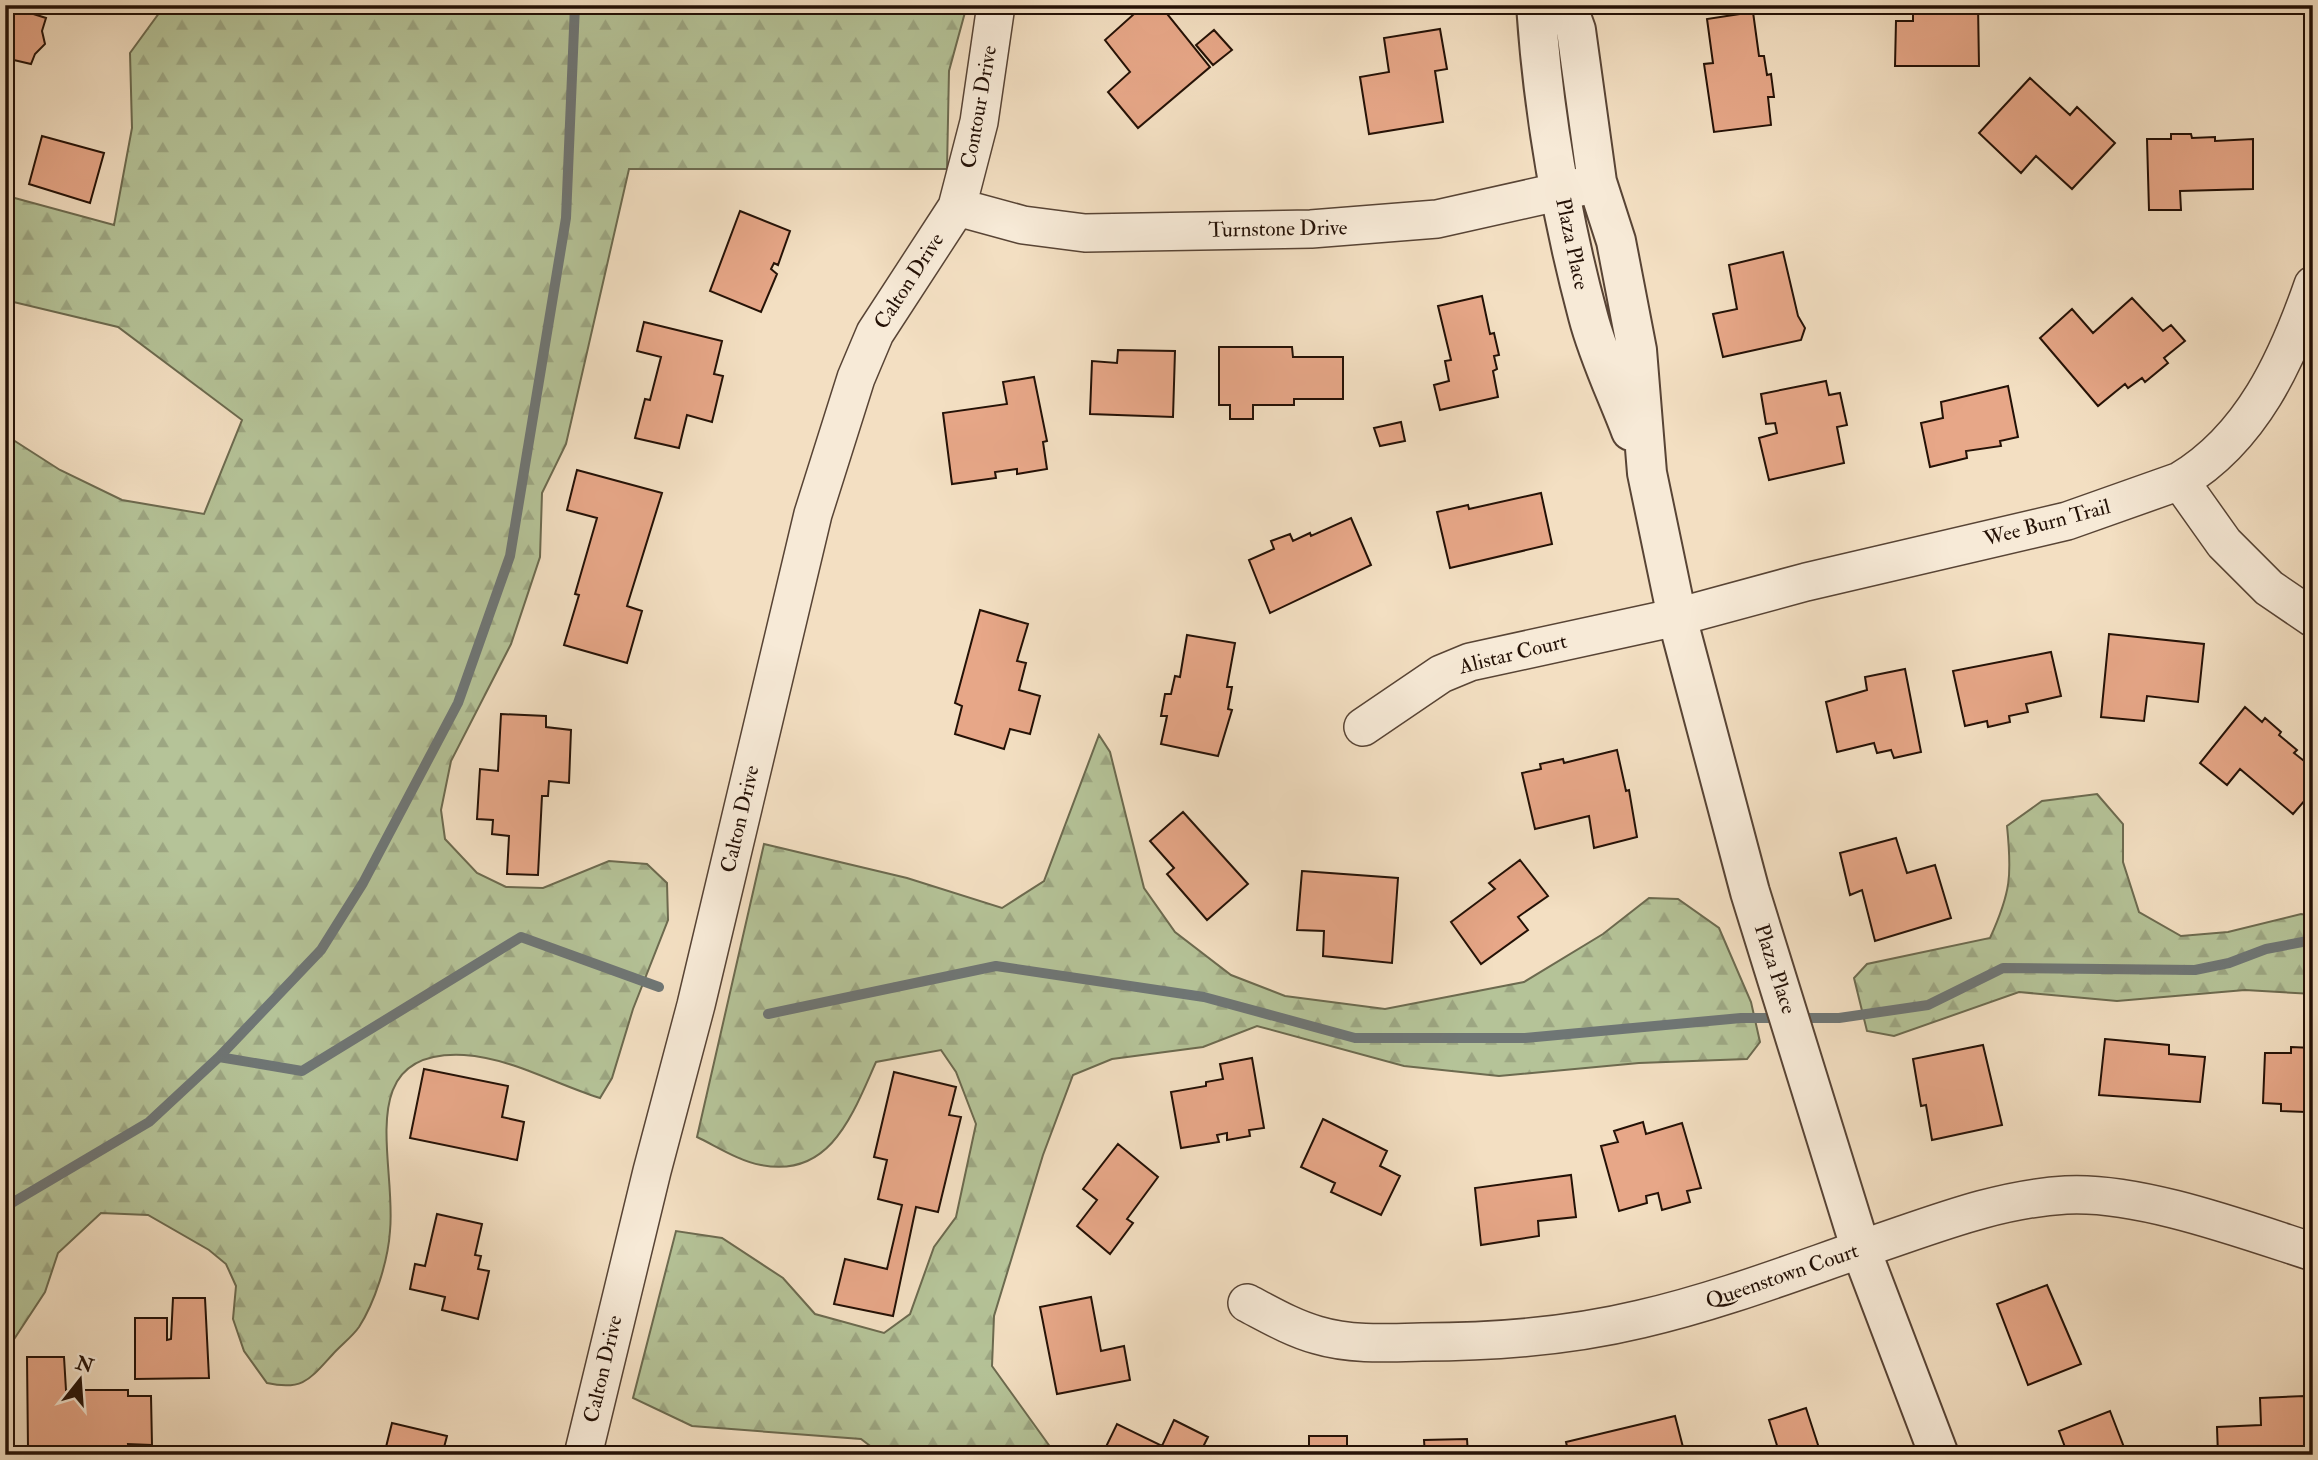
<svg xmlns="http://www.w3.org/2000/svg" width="2318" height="1460" viewBox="0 0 2318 1460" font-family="'IM FELL Double Pica',serif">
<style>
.forest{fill:url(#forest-firs);stroke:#6c6a4f;stroke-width:2}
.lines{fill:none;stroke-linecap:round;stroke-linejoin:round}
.stream{stroke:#6f7675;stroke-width:10}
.building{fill:#e7a788;stroke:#241106;stroke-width:2}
.minor-casing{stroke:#584435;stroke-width:40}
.tertiary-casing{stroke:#584435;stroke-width:42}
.minor{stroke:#f7ead7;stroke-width:37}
.tertiary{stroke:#f7ead7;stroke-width:38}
.labels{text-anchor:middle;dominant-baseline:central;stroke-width:6;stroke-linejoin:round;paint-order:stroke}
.street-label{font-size:21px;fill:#241106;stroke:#f7ead7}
</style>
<defs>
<pattern id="forest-firs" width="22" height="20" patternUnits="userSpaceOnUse" patternTransform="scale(1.75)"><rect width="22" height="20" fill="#b5c398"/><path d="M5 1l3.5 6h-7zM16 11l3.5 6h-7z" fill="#9ca682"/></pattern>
</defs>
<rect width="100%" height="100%" fill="#f3dfc2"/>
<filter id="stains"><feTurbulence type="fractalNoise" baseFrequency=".00286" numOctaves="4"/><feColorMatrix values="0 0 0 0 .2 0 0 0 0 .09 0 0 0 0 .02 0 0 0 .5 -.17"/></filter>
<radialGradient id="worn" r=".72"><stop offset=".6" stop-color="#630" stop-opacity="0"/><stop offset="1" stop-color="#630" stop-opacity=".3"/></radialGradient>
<!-- forest -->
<path class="forest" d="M165 5H967L949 71 947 169H629L566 444 542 493 540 557 511 644 451 761 441 810 445 839 477 873 506 887 543 888 609 861 647 864 667 883 668 920 633 1009 612 1078 600 1098C555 1084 511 1058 464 1055 351 1049 397 1163 390 1231 388 1261 375 1302 359 1327 352 1337 341 1345 333 1354 310 1379 303 1391 267 1383L244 1351 233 1319 236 1286 226 1264 209 1250 148 1215 101 1213 58 1253 45 1292 5 1353 7 436 60 470 122 500 204 514 242 420 118 327 5 300V219L11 197 114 225 132 128 130 53Z
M1099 735 1110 752 1144 888 1175 932 1231 975 1285 996 1385 1009 1524 982 1603 934 1649 898 1678 899 1719 928 1751 1002 1760 1042 1747 1059 1639 1063 1499 1076 1404 1066 1257 1026 1203 1047 1112 1059 1073 1075 1043 1155 994 1316 992 1366 1056 1455H882L861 1439 692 1426 633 1398 676 1231 722 1238 783 1278 815 1314 884 1333 910 1314 934 1247 956 1217 976 1124 956 1072 941 1050 876 1062C853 1113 831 1179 761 1165 739 1161 716 1146 697 1137L764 844 907 878 1002 908 1044 881Z
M2097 794 2123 824V862L2139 912 2181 936 2228 932 2301 914 2313 916V994L2245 990 2117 1001 2019 992 1894 1036 1867 1031 1854 978 1867 964 1990 938C2011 892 2012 875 2007 826L2042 801Z"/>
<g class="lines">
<!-- stream -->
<path class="stream" d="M768 1014 996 966 1204 997 1355 1038H1525L1741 1018H1781
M1797 1018H1839L1928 1005 2003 968 2195 970 2229 963 2266 949 2313 940
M219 1057 302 1071 521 937 659 987
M5 1207 149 1122 219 1057 321 950 363 883 458 703 510 556 566 218 575 5"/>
</g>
<!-- building -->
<path class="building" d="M5 5 46 18 42 31 45 44 35 54 31 64 5 58Z
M1144 5H1160L1210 67 1138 128 1108 92 1130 72 1105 40Z
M1913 5H1978L1979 66H1895L1896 21H1913Z
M1753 12 1759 56H1764L1767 75 1771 74 1774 97H1768L1771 125 1714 132 1704 64 1713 63 1707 19Z
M1440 29 1447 69 1435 71 1443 122 1369 134 1360 77 1389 72 1384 38Z
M1214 30 1232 50 1213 65 1196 45Z
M2030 78 2070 115 2077 107 2115 143 2072 189 2036 156 2021 173 1979 133Z
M2171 134H2191L2192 138 2215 137V141L2253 139V189L2180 191 2181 210H2149L2147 139H2171Z
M42 136 104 153 90 203 29 184Z
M740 211 790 231 778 265 774 263 771 269 777 274 761 312 710 291Z
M1783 252 1798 316 1805 328 1801 340 1723 357 1713 314 1737 309 1729 265Z
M1482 296 1490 334 1494 333 1499 355 1494 356 1497 369 1493 371 1498 397 1440 410 1434 385 1449 381 1445 361 1451 360 1438 306Z
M2132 298 2163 331 2171 325 2185 341 2164 358 2168 363 2145 382 2142 378 2128 388 2125 384 2098 406 2040 338 2072 309 2093 333Z
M644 322 722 341 714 374 723 376 712 422 687 415 679 448 635 438 645 399 650 400 661 357 637 351Z
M1219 347H1292L1293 357H1343V399H1294V405H1253V419H1230V405H1219Z
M1118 350 1175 351 1173 417 1090 414 1092 361 1117 363Z
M1034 377 1047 441 1043 442 1047 469 1017 474V469L995 472 996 478 952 484 943 413 1007 404 1003 382Z
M1826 381 1829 395 1840 393 1847 425 1837 427 1844 463 1769 480 1759 438 1777 433 1775 423 1766 424 1761 394Z
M2008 386 2018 437 2000 441 2001 446 1966 451 1967 458 1930 467 1921 423 1943 418 1941 402Z
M1401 422 1405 441 1380 446 1374 428Z
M577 470 662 493 627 606 642 611 627 663 564 645 579 595 575 594 597 518 567 510Z
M1541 493 1552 544 1450 568 1437 512 1468 505 1469 509Z
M1351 518 1371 565 1270 613 1249 560 1274 549 1271 541 1290 534 1293 541 1310 533 1311 536Z
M980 610 1028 624 1017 661 1026 663 1019 690 1040 696 1030 734 1010 729 1004 749 955 734 962 706 955 703Z
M2109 634 2204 644 2198 702 2147 696 2144 721 2101 717Z
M1187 635 1235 643 1227 687H1232L1228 709 1232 710 1218 756 1161 744 1167 716H1161L1165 694H1171L1175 676 1180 677Z
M2051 652 2061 696 2026 704 2028 712 2009 716 2010 722 1988 727 1987 721 1965 726 1953 671Z
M1905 669 1921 752 1894 758 1891 750 1877 753 1874 743 1837 752 1826 702 1867 690 1865 677Z
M2245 707 2262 722 2265 718 2281 732 2279 735 2297 750 2294 753 2313 768V791L2293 814 2240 769 2227 785 2200 763Z
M501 714 546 716V727L571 730 569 783 549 781 548 796H542L538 875 507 874 509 836 492 834 493 820 477 819 480 769 498 771Z
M1617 750 1626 791 1629 790 1637 837 1594 848 1589 816 1535 829 1522 773 1541 769 1540 764 1563 759 1564 763Z
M1183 812 1248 884 1207 920 1167 874 1174 868 1150 841Z
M1896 838 1907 873 1935 865 1951 918 1875 941 1862 890 1850 895 1840 853Z
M1520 860 1548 896 1518 917 1528 930 1481 964 1451 922 1495 889 1489 883Z
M1302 871 1398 878 1392 963 1323 956 1324 931 1297 930Z
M2105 1039 2169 1045V1054L2205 1057 2200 1102 2099 1095Z
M1983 1045 2002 1125 1932 1140 1926 1105 1921 1106 1913 1059Z
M2291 1047 2313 1048V1107H2306V1112L2281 1111V1104L2263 1103 2265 1053H2291Z
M1252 1058 1264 1128 1249 1130 1250 1136 1227 1140V1133L1217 1135 1219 1142 1181 1148 1171 1092 1206 1086V1082L1223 1079 1220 1064Z
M424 1069 508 1086 502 1117 524 1122 517 1160 410 1138Z
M894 1072 956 1087 949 1115 961 1117 938 1212 916 1207 893 1316 834 1304 845 1259 887 1269 902 1205 878 1199 887 1160 874 1157Z
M1323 1119 1387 1151 1380 1166 1400 1176 1381 1215 1331 1192 1335 1183 1301 1167Z
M1643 1122 1646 1134 1682 1123 1701 1188 1687 1191 1690 1202 1662 1210 1658 1193 1646 1196 1647 1203 1619 1211 1601 1146 1618 1142 1614 1131Z
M1118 1144 1158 1177 1127 1219 1133 1223 1110 1254 1077 1226 1097 1200 1083 1189Z
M1571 1175 1576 1217 1538 1221 1539 1236 1481 1245 1475 1188Z
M437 1214 482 1224 475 1255 481 1256 478 1269 489 1271 478 1319 442 1310 445 1297 410 1289 415 1264 425 1266Z
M2047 1285 2081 1364 2028 1385 1997 1304Z
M1091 1297 1101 1351 1124 1346 1130 1380 1057 1394 1040 1307Z
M173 1298H205L209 1378 135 1379V1318H167V1340L171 1339Z
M27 1357H64L66 1390H128V1396H151L152 1445 128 1444 129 1450 28 1448Z
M2304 1396 2307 1455H2218L2217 1427 2261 1425 2260 1398Z
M1806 1408 1819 1448 1815 1449 1818 1455H1780L1769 1420Z
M2110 1411 2127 1455H2068L2059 1431Z
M1675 1416 1685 1455H1569L1566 1442Z
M1174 1420 1208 1437 1199 1455H1102L1117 1424 1162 1446Z
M392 1423 447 1436 442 1455H384Z
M1309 1436H1347V1455H1263L1309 1454Z
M1467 1439 1468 1455H1425L1424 1440Z"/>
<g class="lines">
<!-- minor casing -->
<g class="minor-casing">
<path id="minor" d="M957 207 1023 225 1085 233 1311 229 1437 219 1589 185
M2180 481 2224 543 2269 588 2313 618
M1363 727 1441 674 1470 662 1677 617 1806 582 2067 521 2180 481C2252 438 2287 360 2313 285
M1247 1303C1270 1315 1292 1328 1317 1335 1350 1345 1387 1343 1422 1342 1495 1342 1570 1336 1641 1319 1715 1302 1786 1275 1858 1250 1926 1228 1993 1199 2066 1195 2139 1191 2242 1229 2313 1252
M583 1455 652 1171 696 1005 813 514 856 378 875 333 957 207 979 122 996 5"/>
</g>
<!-- tertiary casing -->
<g class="tertiary-casing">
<path id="tertiary" d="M1536 5C1543 110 1561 215 1588 316 1598 355 1617 394 1631 431
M1567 5 1576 30 1597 182 1616 241 1637 350 1647 473 1677 617 1750 892 1861 1250 1939 1455"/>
</g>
<!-- minor -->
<use href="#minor" class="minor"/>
<!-- tertiary -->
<use href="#tertiary" class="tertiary"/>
</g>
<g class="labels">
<!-- street labels -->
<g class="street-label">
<text transform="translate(979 107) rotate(-80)">Contour Drive</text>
<text transform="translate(1278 229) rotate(-1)">Turnstone Drive</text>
<text transform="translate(1572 244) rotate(78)">Plaza Place</text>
<text transform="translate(909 281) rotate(-57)">Calton Drive</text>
<text transform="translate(2047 523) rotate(-15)">Wee Burn Trail</text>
<text transform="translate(1513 654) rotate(-14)">Alistar Court</text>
<text transform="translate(740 819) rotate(-77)">Calton Drive</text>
<text transform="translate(1775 969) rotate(72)">Plaza Place</text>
<text transform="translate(1782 1276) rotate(-19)">Queenstown Court</text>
<text transform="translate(603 1369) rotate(-77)">Calton Drive</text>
</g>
</g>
<!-- margin -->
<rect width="2318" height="1460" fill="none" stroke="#f3dfc2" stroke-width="28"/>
<rect x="7" y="7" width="2304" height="1446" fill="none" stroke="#241106" stroke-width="3.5"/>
<rect x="14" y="14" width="2290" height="1432" fill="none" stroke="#241106" stroke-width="2"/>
<!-- north arrow -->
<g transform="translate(80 1380) rotate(17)" stroke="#f7ead7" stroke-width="5" paint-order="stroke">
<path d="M0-5L12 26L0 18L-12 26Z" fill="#241106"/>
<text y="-10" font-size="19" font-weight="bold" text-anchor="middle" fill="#241106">N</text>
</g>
<rect width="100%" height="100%" filter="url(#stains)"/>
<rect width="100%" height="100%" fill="url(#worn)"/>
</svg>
